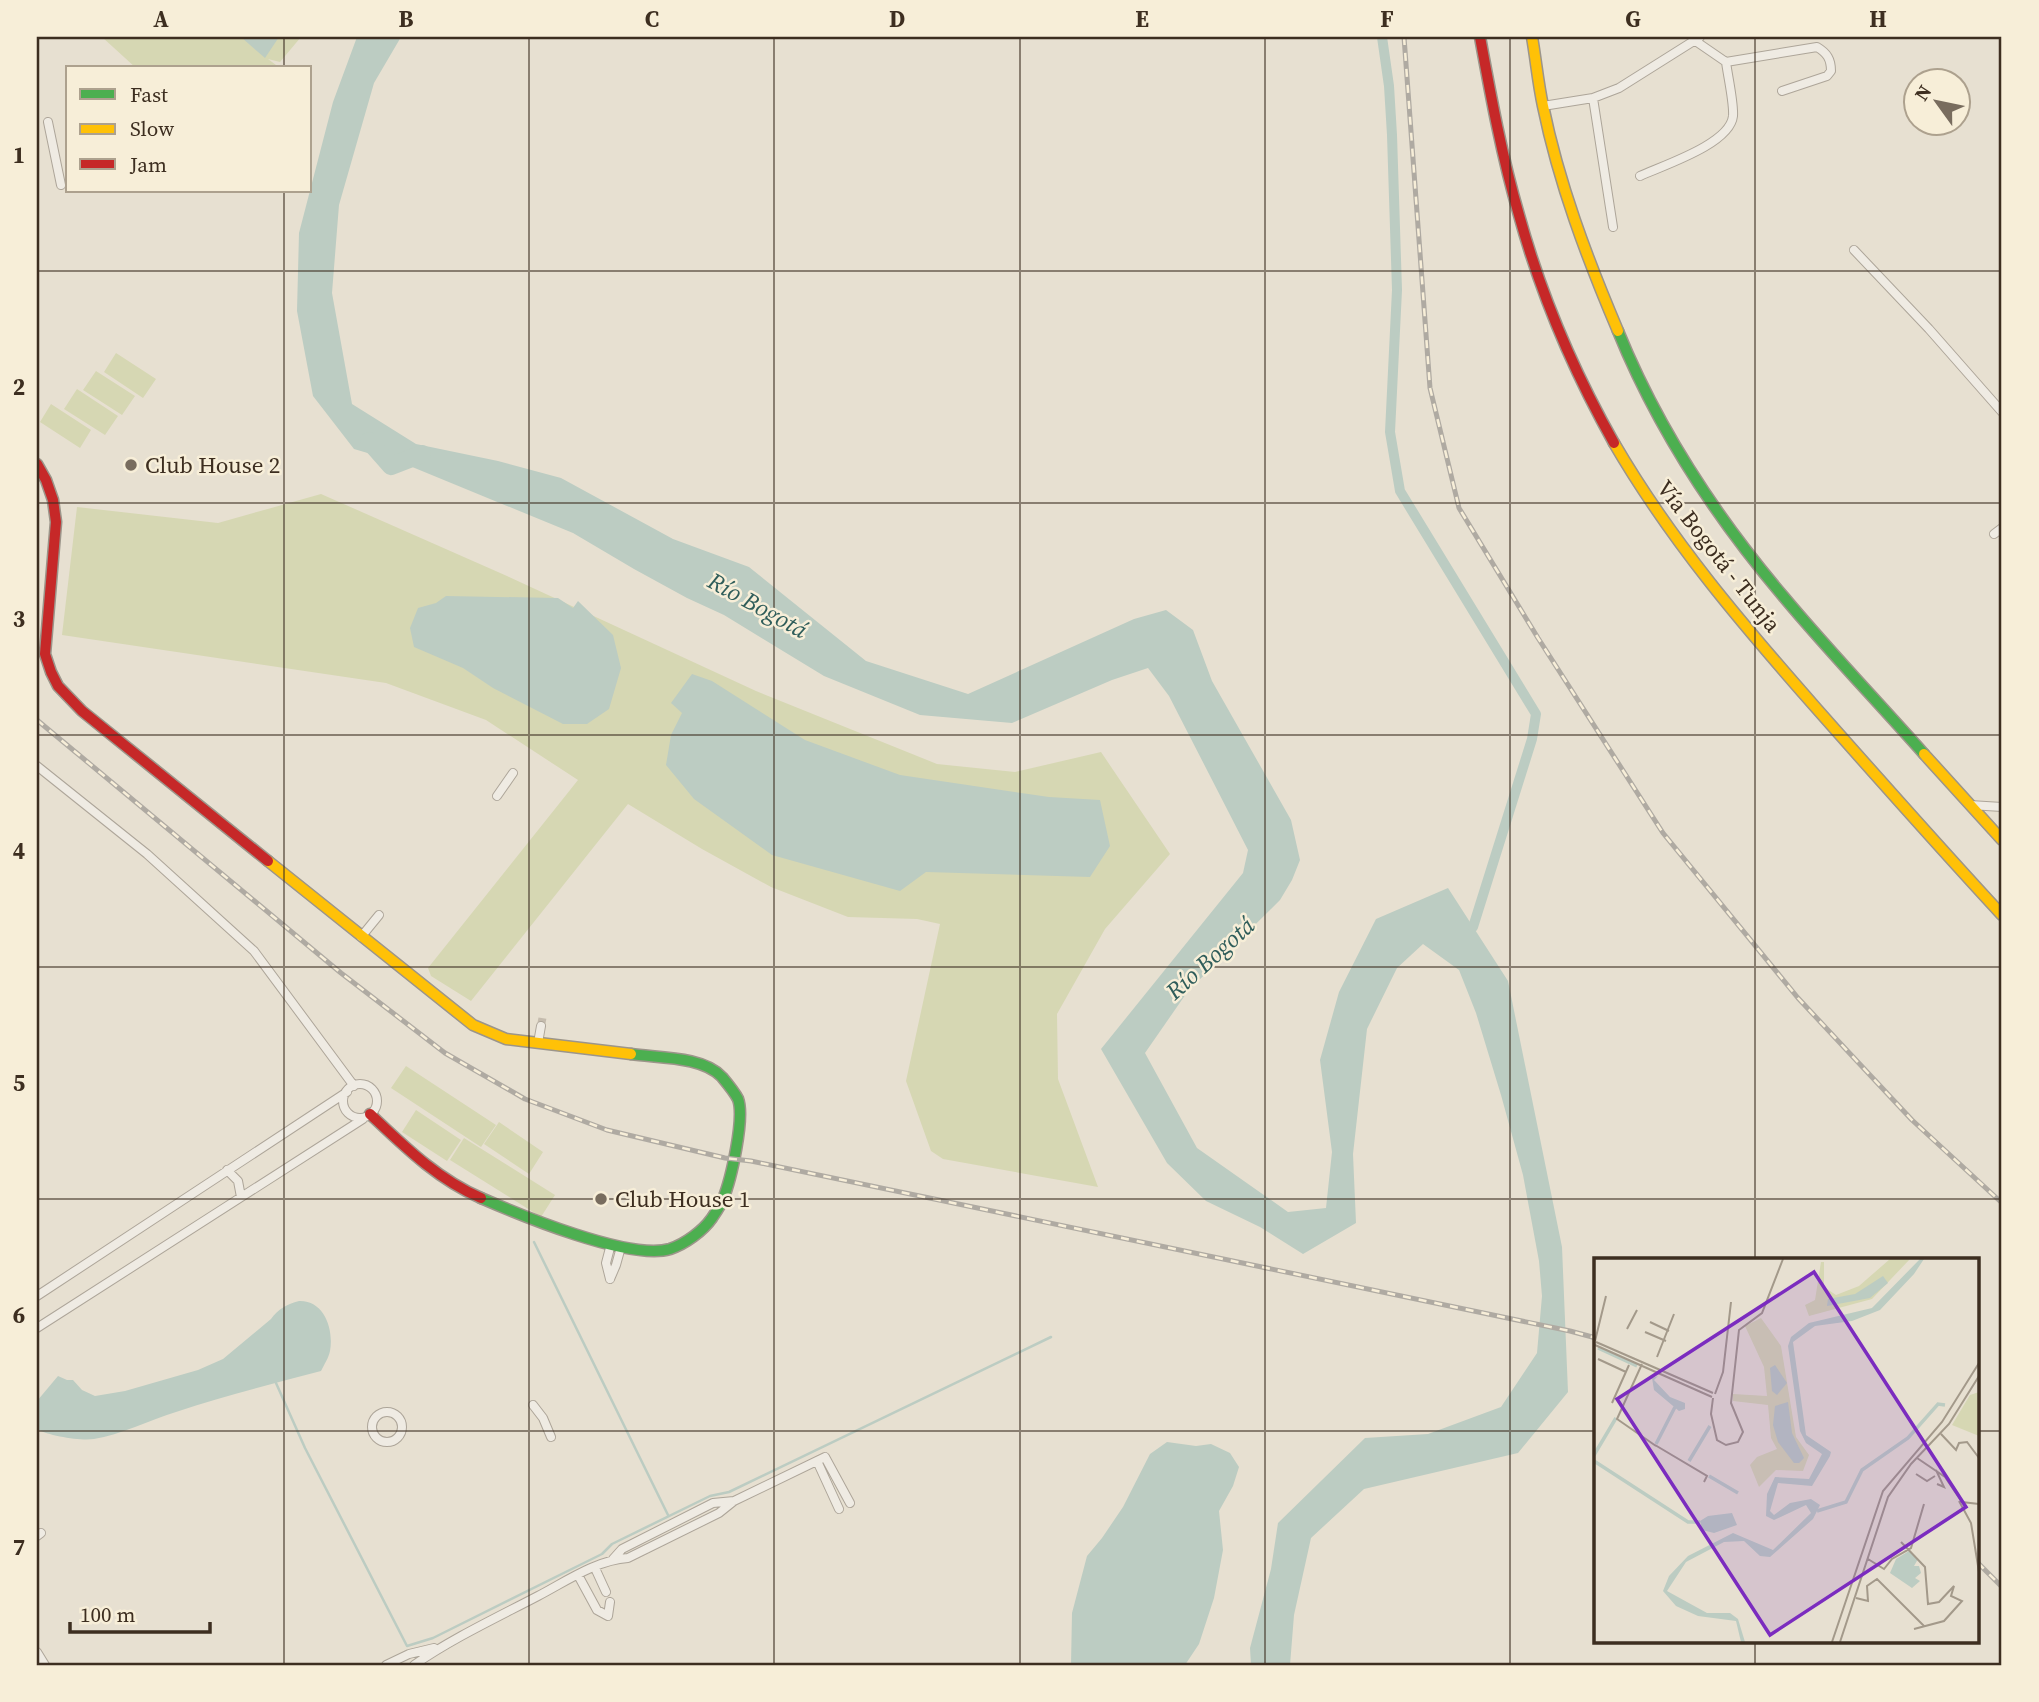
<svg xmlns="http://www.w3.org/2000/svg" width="2039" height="1702" viewBox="0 0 2039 1702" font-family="'Source Serif 4',serif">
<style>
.park{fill:#d6d7b3}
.water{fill:#bcccc2}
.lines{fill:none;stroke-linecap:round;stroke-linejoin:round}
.stream{stroke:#bcccc2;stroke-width:2.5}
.canal{stroke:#bcccc2;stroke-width:10}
.river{stroke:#bcccc2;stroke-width:18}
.street-tunnel{stroke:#c5bcae;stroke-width:8;stroke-dasharray:8 4;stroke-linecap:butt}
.street-casing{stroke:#ada599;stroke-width:10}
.fast-casing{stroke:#9c958a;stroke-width:13}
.slow-casing{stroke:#9c958a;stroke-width:13}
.jam-casing{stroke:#9c958a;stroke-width:13}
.street{stroke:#efebe3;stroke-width:8}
.fast{stroke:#4caf50;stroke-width:10}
.slow{stroke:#ffc107;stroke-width:10}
.jam{stroke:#c62828;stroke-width:10}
.rail-casing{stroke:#afaaa2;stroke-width:5}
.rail{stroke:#f7eed8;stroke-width:2.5;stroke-dasharray:8;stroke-linecap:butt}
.grid{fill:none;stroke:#3d2e20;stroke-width:2;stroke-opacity:0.55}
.poi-dot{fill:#786c5e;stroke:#f7eed8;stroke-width:2.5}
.labels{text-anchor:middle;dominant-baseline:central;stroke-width:5;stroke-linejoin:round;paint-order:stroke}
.poi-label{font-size:23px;fill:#3d2e20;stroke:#f7eed8;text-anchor:start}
.street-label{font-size:23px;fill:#3d2e20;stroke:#f7eed8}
.water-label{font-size:24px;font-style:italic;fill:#2f5d5a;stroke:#f7eed8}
.inset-river{fill:none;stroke:#bcccc2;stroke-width:3.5}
.inset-road{fill:none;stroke:#a3998a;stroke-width:2}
.view{fill:#7b2cbf;fill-opacity:0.15;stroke:#7b2cbf;stroke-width:3.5}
.inset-edge{fill:none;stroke:#3d2e20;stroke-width:3.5}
.neatline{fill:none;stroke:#3d2e20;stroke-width:2.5}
.grid-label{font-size:23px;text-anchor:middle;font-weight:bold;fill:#3d2e20}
</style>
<rect width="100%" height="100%" fill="#e7e0d1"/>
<!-- park -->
<path class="park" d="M102 37H301L280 62 268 59 280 68H136Z
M116 353 156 379 143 398 104 372Z
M96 371 135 396 122 415 83 390Z
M77 389 118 416 105 435 64 409Z
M51 404 91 430 80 448 40 422Z
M321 494 507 576 756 691 937 764 1015 772 1101 752 1170 854 1105 929 1057 1014 1058 1079 1098 1187 943 1159 931 1151 906 1081 940 924 917 919 848 917 771 887 702 849 628 804 471 1001 431 976 428 968 578 780 486 720 386 683 62 635 77 507 218 523Z
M406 1066 496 1125 481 1147 391 1088Z
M416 1110 461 1140 447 1161 402 1132Z
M499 1122 543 1152 529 1174 484 1144Z
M464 1138 555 1195 541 1217 450 1160Z"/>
<!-- water -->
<path class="water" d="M241 37H279L265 58Z
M357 37H401L374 83 339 205 332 293 352 404 416 444 498 461 561 478 673 539 749 567 866 661 968 694 1134 619 1166 610 1193 630 1212 681 1291 820 1300 860 1292 880 1280 900 1188 991 1145 1053 1197 1148 1288 1212 1326 1208 1332 1152 1320 1060 1339 992 1376 919 1448 888 1508 981 1562 1247 1568 1392 1518 1453 1364 1489 1311 1538 1294 1615 1290 1665H1251L1250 1648 1271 1569 1278 1523 1365 1438 1428 1434 1501 1407 1537 1353 1542 1296 1539 1261 1523 1175 1501 1095 1476 1013 1459 970 1423 944 1397 968 1367 1029 1353 1154 1356 1223 1303 1254 1260 1227 1206 1201 1167 1163 1101 1049 1243 873 1248 850 1169 696 1148 668 1112 680 1012 723 920 715 824 676 724 615 687 598 634 569 573 533 405 464 354 449 313 396 297 311 299 233 333 102Z
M446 596 558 598 573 608 578 601 613 635 621 668 609 709 587 724H563L493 688 463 668 414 647 410 628 418 608 436 603Z
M692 674 712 681 805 740 900 775 1049 797 1100 800 1110 846 1090 877 926 872 900 891 772 855 694 799 666 765 671 735 682 713 671 703Z
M299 1301C324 1300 334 1329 330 1351 329 1357 324 1365 321 1371 272 1384 224 1396 176 1412 150 1420 120 1435 94 1439 80 1441 49 1436 37 1429V1401L58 1376 67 1380H73L82 1390 95 1396 125 1391 198 1370 223 1359 271 1319C278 1309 287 1304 299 1301Z
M1167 1442 1196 1446 1211 1444 1230 1453 1239 1467 1233 1486 1219 1511 1223 1550 1214 1598 1199 1644 1185 1665H1071L1072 1613 1087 1556 1102 1538 1123 1507 1150 1454Z"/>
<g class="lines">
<!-- stream -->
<path class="stream" d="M534 1242 668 1515
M276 1383 305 1448 407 1646 433 1638 602 1554 612 1544 710 1496 729 1492 1051 1337
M37 1664V1665"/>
<!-- canal -->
<path class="canal" d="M1382 37 1389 86 1392 135 1397 290 1390 432 1400 491 1536 714 1532 739 1473 927"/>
<!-- river -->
<path class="river" d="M369 441 391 466 422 454"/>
<!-- street-tunnel -->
<path class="street-tunnel" d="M541 1026 543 1015"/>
<!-- street casing -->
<g class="street-casing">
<path id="street" d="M1726 62 1817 47C1827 53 1831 59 1831 71L1827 76 1782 91
M1593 98 1613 227
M1543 106 1593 98 1619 88 1700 37
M48 122 61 185
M1640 176C1664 165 1730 144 1733 116 1734 103 1728 77 1726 62L1694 40
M1854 250 1929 329 2002 412
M1994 534 2002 528
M37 766 147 854 254 951 354 1086
M497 796 513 773
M1970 805 2002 807
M361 937 379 915
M538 1043 541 1026
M343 1101a17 17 0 1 1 34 0a17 17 0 1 1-34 0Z
M227 1170 238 1181 241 1197
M610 1279 606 1263 611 1244
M610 1279 616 1265 621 1247
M37 1296 347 1092
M37 1328 363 1119
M533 1405 543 1418 551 1437
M372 1427a15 15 0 1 1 30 0a15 15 0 1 1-30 0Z
M817 1461 839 1509
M37 1536 41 1533
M613 1559 622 1549 713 1503 734 1501
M595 1568 606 1592
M578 1575 597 1610 608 1616 610 1602
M37 1652 45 1665
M386 1665 409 1654 434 1648
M414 1665C453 1638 496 1618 538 1596 565 1582 596 1560 628 1558L719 1513 734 1501 825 1457 850 1503"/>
</g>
<!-- fast casing -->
<g class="fast-casing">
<path id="fast" d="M1618 331C1657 427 1716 517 1783 596 1828 650 1877 701 1924 754
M481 1198C520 1215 630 1261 670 1249 685 1244 703 1231 712 1218 716 1212 721 1205 723 1199 731 1180 745 1118 738 1099 735 1093 727 1083 722 1077 703 1056 658 1058 631 1054"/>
</g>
<!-- slow casing -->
<g class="slow-casing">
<path id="slow" d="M1532 37C1536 60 1538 83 1543 106 1559 184 1587 258 1618 331
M1614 443C1671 541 1743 625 1817 709 1878 778 1939 847 2002 915
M1924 754 2002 840
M268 861 473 1025 506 1039 631 1054"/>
</g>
<!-- jam casing -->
<g class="jam-casing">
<path id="jam" d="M1480 37C1491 97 1502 157 1519 215 1541 295 1574 372 1614 443
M37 464 46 480 53 500 56 522 45 654 51 672 58 686 82 711 268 861
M370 1114C404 1146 437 1179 481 1198"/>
</g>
<!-- street -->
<use href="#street" class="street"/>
<!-- fast -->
<use href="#fast" class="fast"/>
<!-- slow -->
<use href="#slow" class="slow"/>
<!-- jam -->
<use href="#jam" class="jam"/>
<!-- rail casing -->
<g class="rail-casing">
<path id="rail" d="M1404 37 1430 388 1459 508 1538 638 1663 833 1798 998 1912 1120 2002 1203
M37 720 341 973 445 1053 525 1099 607 1130 725 1158 751 1161 1570 1331 1596 1338
M1978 1563 2002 1587"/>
</g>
<!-- rail -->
<use href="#rail" class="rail"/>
</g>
<!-- grid -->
<path class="grid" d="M284 37V68M529 37V1665M774 37V1665M1020 37V1665M1265 37V1665M1510 37V1665M1755 37V1259M284 191V1665M37 271H2002M37 503H2002M37 735H2002M37 967H2002M37 1199H2002M37 1431H1596M1978 1431H2002M1755 1641V1665"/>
<!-- markers -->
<g class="poi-dot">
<circle cx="131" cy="465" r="7"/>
<circle cx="601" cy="1199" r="7"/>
</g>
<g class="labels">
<!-- poi labels -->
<g class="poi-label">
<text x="145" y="465">Club House 2</text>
<text x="615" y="1199">Club House 1</text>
</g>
<!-- street labels -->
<g class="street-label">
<text transform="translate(1719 556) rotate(52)">Vía Bogotá - Tunja</text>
</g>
<!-- water labels -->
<g class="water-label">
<text transform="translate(758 605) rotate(29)">Río Bogotá</text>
<text transform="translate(1210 958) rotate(-42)">Río Bogotá</text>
</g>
</g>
<!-- overview -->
<g transform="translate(1594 1258)">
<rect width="385" height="385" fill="#e7e0d1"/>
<path d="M385 134V178L358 167 376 137Z" fill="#d6d7b3"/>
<path d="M296 1H316L278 41 215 58 211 47 221 42 227 4H230V29L242 37 265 28ZM167 60 187 88 202 179 215 197 209 213 182 212 165 229 156 207 163 199 183 191 177 180 174 147 139 143V136L173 138 170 109 151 68Z" fill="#d6d7b3"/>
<path d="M326 1H330L320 16 286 52 258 63 221 68 199 84 212 177 237 194 236 198 218 228 184 225 176 253 180 257 196 245 217 241 226 247 219 261 176 299 166 298 150 283 130 284 92 304 73 333 113 355H136L144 361 151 384H147L142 363 104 358 82 348 69 333 75 318 94 298 139 275 179 292 217 255 212 247 180 262 172 258 173 236 181 219 215 221 228 196 212 185 206 173 194 88 197 79 215 65 278 50ZM289 18 294 25 276 40 233 48 234 41 261 36ZM181 107 193 125 183 137 178 133 176 110ZM64 118 60 122 76 139 91 145V151L85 153 60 132 58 120ZM194 144 198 175 210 200 205 205H200L184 184 179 167 181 148ZM138 255 143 267 120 275 108 272 106 263 114 258ZM315 293 324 301 320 308H325L327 315 321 320 326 323 318 330 296 315 302 301Z" fill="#bcccc2"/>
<path class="inset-river" d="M4 90 43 108M62 186 81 149M0 197 22 160M0 203 94 264H106M95 203 116 168M115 218 144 235M223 253 252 244 268 212 314 180 344 146 351 147"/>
<path class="inset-road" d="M56 64 75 73M33 71 43 52M51 74 72 83M1 83 12 38M2 84 119 135M1 87 118 139M63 99 80 56M4 101 32 114M48 106 23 161 62 188M121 136 129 114 137 44M119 140 117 156 123 182 132 187 144 184 149 174 137 145 145 72 168 55 189 1M18 145 35 107M347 176 362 192 365 185 373 184 385 200M61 187 113 218 110 224M323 200 351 219 368 244 385 246M342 212 350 229 343 226M322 216 333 223 341 218M365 243 377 265 385 314M307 284 331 309 334 346 345 344 360 328 357 338 368 343 350 363 320 371M274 301 290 311 298 301 317 290 330 246M262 340 274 343 273 328 283 321 330 368M238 384 289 233 348 164 385 105M246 384 294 239 317 206 355 166 385 118"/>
<path class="view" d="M220 14 372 249 176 377 23 141Z"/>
<rect width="385" height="385" class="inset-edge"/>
</g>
<!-- border -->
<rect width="2039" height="1702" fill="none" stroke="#f7eed8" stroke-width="77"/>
<!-- legend -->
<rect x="66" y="66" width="245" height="126" fill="#f7eed8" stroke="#ada18e" stroke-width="2"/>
<rect x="80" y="89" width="35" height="10" fill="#4caf50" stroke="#ada18e" stroke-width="2"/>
<text x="130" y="102" font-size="21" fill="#3d2e20">Fast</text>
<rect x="80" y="124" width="35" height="10" fill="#ffc107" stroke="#ada18e" stroke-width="2"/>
<text x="130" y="136" font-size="21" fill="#3d2e20">Slow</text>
<rect x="80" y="159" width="35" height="10" fill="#c62828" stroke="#ada18e" stroke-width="2"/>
<text x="130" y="172" font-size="21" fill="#3d2e20">Jam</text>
<!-- north arrow -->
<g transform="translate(1937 102) rotate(303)"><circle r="33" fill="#f7eed8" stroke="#ada18e" stroke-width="2"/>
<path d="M0-5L12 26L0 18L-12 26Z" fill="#786c5e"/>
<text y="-10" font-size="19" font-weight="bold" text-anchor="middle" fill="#3d2e20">N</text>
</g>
<!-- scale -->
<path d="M70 1622v10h140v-10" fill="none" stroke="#3d2e20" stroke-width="3.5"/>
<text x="80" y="1622" font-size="21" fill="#3d2e20" stroke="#f7eed8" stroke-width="5" paint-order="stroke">100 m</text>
<rect x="38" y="38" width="1962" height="1626" class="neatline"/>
<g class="grid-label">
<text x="161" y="27">A</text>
<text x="406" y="27">B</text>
<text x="652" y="27">C</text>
<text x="897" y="27">D</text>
<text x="1142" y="27">E</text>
<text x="1387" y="27">F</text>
<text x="1633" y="27">G</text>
<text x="1878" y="27">H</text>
<text x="19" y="163">1</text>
<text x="19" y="395">2</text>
<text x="19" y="627">3</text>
<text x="19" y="859">4</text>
<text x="19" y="1091">5</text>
<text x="19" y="1323">6</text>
<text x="19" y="1555">7</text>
</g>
</svg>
